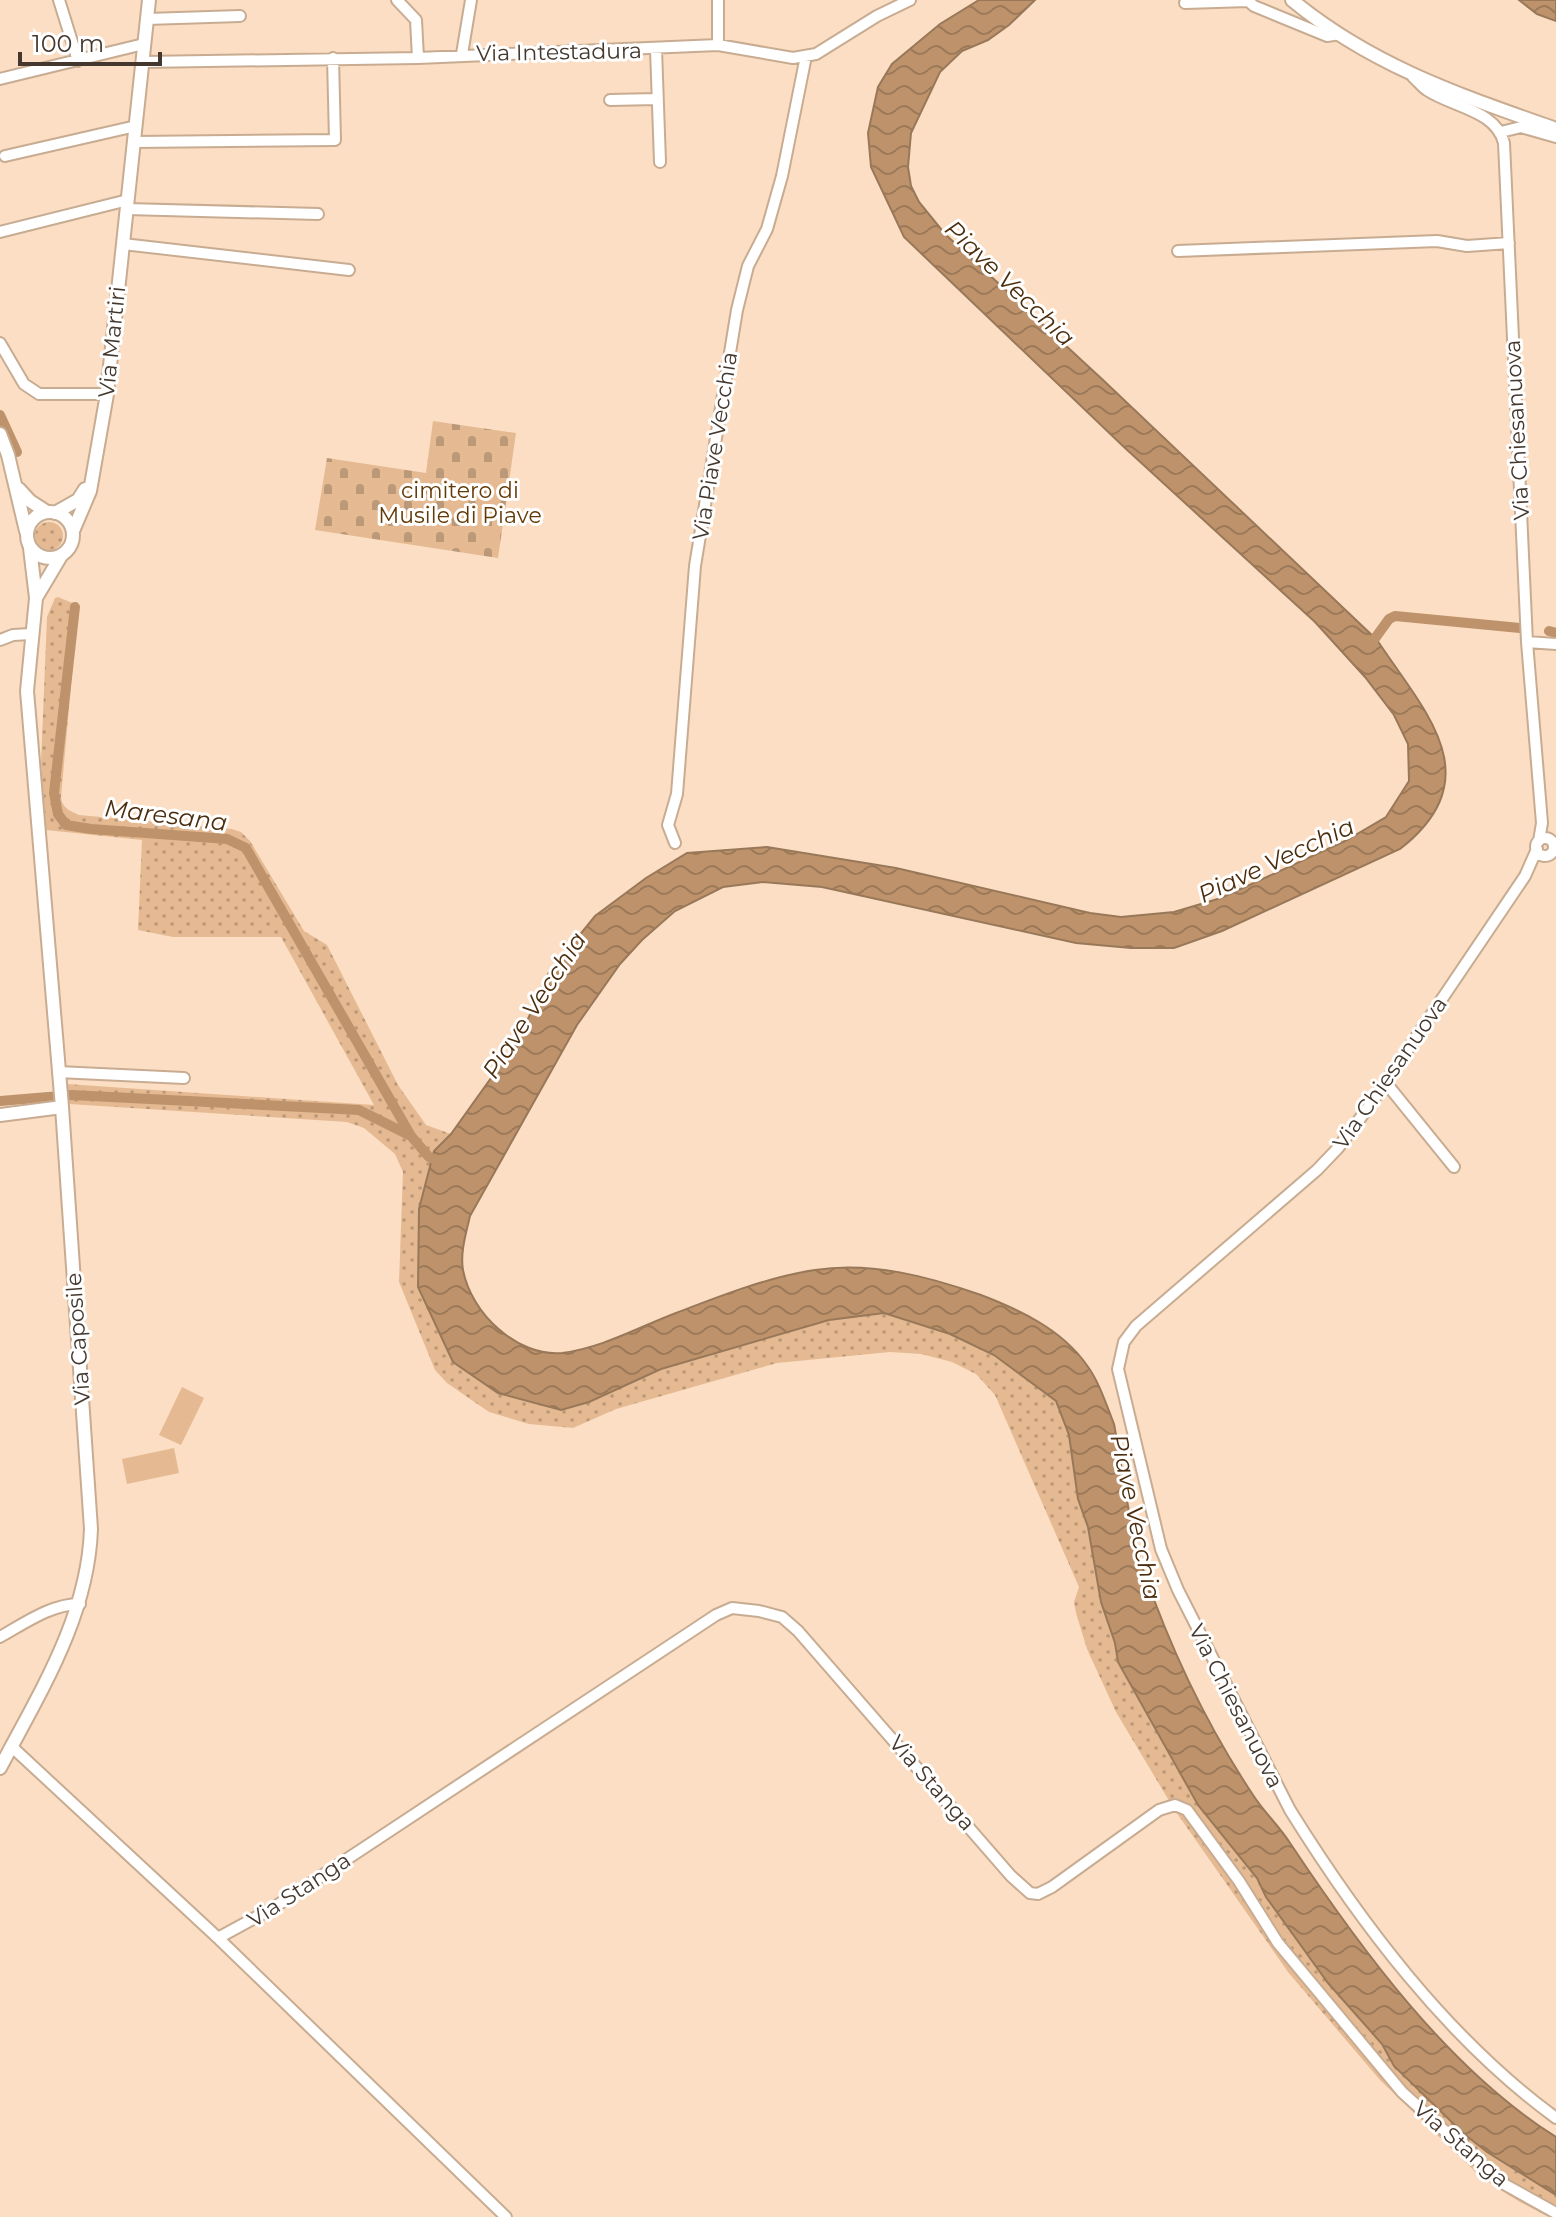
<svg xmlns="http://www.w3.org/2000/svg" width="1556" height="2217" viewBox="0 0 1556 2217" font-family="Montserrat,sans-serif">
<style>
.grass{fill:url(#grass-dots)}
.cemetery{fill:url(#cemetery-stones)}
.pitch{fill:#e5ba92}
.water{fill:url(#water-waves);stroke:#997859;stroke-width:2}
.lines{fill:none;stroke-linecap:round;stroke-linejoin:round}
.canal{stroke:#be936b;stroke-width:10}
.minor-casing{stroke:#c8ac92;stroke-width:14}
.tertiary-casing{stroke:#c8ac92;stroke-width:16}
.minor{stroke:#fff;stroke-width:10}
.tertiary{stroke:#fff;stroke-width:12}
.labels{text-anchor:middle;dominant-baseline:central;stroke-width:6;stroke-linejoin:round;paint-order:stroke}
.street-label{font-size:22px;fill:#44382e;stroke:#fff}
.park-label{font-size:22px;fill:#633a06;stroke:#fff}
.water-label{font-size:24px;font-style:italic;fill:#4c2e0e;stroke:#fff}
</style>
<defs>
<pattern id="grass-dots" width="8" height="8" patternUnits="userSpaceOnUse" patternTransform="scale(2)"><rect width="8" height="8" fill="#e5ba92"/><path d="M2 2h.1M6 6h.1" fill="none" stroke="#bb9878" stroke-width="1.8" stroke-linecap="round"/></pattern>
<pattern id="cemetery-stones" width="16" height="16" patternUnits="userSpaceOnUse" patternTransform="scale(2)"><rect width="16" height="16" fill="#e5ba92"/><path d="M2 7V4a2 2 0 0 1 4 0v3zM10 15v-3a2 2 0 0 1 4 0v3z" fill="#bb9878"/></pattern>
<pattern id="water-waves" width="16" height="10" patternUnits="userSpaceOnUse" patternTransform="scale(2)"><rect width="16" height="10" fill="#be936b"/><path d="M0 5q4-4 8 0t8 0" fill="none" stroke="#9c7958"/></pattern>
</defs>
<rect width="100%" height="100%" fill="#fbdec3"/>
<!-- grass -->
<path class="grass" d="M35 536a14 14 0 1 1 28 0a14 14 0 1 1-28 0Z
M58 597 75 604 78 608 61 797C62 808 70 811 79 815L232 829 241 832 250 841 304 931 327 945 398 1085 426 1125 451 1134 434 1151 443 1339 453 1362 498 1393 562 1410 589 1402 661 1369 829 1320 884 1313 950 1334 994 1355 1056 1401 1069 1435 1078 1499 1088 1527 1101 1602 1115 1643 1118 1662 1198 1805 1257 1878 1266 1897 1328 1983 1382 2044 1394 2066 1512 2167 1556 2195V2217H1549L1520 2202 1482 2178 1380 2080 1288 1972 1174 1809 1116 1712 1087 1649 1076 1613 1074 1602 1079 1587 995 1395 976 1374 952 1362 921 1354 890 1352 777 1363 616 1409 573 1428 529 1424 489 1412 447 1383 435 1370 399 1282 403 1172 395 1154 364 1128 347 1122 69 1104 67 1084 374 1105 281 937H173L138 930 142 840 46 830 41 763 47 617 55 598Z"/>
<!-- cemetery -->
<path class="cemetery" d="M433 421 516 433 498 558 315 530 327 458 426 473Z"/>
<!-- pitch -->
<path class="pitch" d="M182 1387 204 1398 181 1445 159 1435Z
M174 1448 179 1473 127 1484 122 1459Z"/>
<!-- water -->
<path class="water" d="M979 0H1035L1009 25 988 40 962 51 940 72 911 133 908 167 911 186 919 202 945 234 1103 380 1377 640C1424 711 1492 777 1400 849L1222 931 1174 948H1131L1076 943 822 887 763 882 723 887 675 911 642 940 620 964 577 1025 470 1216C466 1233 460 1253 463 1270 471 1313 517 1357 562 1353 602 1348 639 1327 676 1313 720 1296 768 1277 815 1270 871 1261 930 1277 981 1295 1020 1310 1061 1329 1086 1364 1099 1381 1106 1404 1114 1424 1123 1471 1129 1528 1144 1572 1171 1650 1208 1727 1253 1795 1264 1812 1279 1826 1290 1843 1360 1948 1448 2069 1556 2137V2195L1487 2152 1463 2133 1394 2066 1382 2044 1328 1983 1266 1897 1257 1878 1198 1805 1118 1662 1115 1643 1101 1602 1088 1527 1078 1499 1069 1435 1056 1401 994 1355 950 1334 884 1313 829 1320 661 1369 589 1402 561 1410 498 1393 453 1362 418 1287 419 1209 434 1151 451 1134 519 1039 548 974 595 916 646 878 687 853 767 847 896 868 1090 913 1121 917 1174 912 1221 898 1345 841 1386 817 1409 781 1408 744 1394 715 1365 677 1315 622 1125 448 904 237 871 167 868 133 878 87 892 64 940 24Z
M1519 0H1556V21L1537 14Z"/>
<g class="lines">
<!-- canal -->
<path class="canal" d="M0 415 17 452
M75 607 54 793 58 814 66 825 91 829 227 839 246 848 411 1136
M1549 631 1556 633
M1368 648 1389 619 1395 616 1520 628
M0 1101 72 1095 359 1110 411 1136 429 1157 445 1164"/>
<!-- minor casing -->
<g class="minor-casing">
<path id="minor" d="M59 0 78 61
M397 0 416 20 418 58
M1247 0 1254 6 1327 36 1340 34
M1185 3 1248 1
M147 19 240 16
M718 45V0
M656 49 660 162
M462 54 471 0
M142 62 418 58 718 45 793 58 816 54 877 16 910 0
M1413 77C1418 81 1422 87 1427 90 1452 107 1496 110 1504 143L1527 642 1542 823 1539 841
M0 79 144 44
M610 100 657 99
M1501 132 1521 127 1556 137
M134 142 335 140 333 58
M5 156 136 126
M127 209 318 214
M0 232 128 200
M123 244 349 270
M1178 251 1437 241 1467 246 1509 243
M0 343 24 384 39 394H107
M0 640 13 635 31 634
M1527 642 1556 644
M1536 847a9 9 0 1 1 18 0a9 9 0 1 1-18 0Z
M675 843 668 825 677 794 695 566 737 310 748 266 767 229 782 176 806 56
M1537 849 1525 876 1373 1101 1338 1148 1317 1170 1136 1326 1124 1342 1118 1369 1161 1549 1178 1590 1290 1810C1361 1924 1448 2039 1556 2118
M58 1072 184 1078
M1386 1083 1454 1167
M0 1637C25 1623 51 1604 80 1604
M11 1746 218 1938 506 2217
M218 1938 273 1908 716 1615 732 1608 759 1611 782 1617 798 1631 1011 1876 1030 1893 1038 1894 1052 1887 1159 1810 1175 1805 1187 1810 1239 1881 1278 1943 1402 2092 1502 2183 1556 2213"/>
</g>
<!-- tertiary casing -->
<g class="tertiary-casing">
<path id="tertiary" d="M1292 0C1372 66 1460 95 1556 129
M0 434 8 455 26 531
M19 489 30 501 47 512
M27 535a23 23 0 1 1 46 0a23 23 0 1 1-46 0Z
M55 513 78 500 85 489
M73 531 90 491 107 394 149 0
M36 598 61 556
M0 1115 62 1107
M0 1768C40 1692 88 1617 91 1529L62 1107 27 691 36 598 30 548"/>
</g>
<!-- minor -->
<use href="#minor" class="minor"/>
<!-- tertiary -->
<use href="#tertiary" class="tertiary"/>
</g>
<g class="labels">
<!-- street labels -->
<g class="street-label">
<text transform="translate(559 52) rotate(-1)">Via Intestadura</text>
<text transform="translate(112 342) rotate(-84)">Via Martiri</text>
<text transform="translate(1517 430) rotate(-93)">Via Chiesanuova</text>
<text transform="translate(715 446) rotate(-81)">Via Piave Vecchia</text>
<text transform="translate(1390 1073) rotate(-55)">Via Chiesanuova</text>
<text transform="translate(78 1339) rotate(-94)">Via Caposile</text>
<text transform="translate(1236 1706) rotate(63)">Via Chiesanuova</text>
<text transform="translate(932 1783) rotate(49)">Via Stanga</text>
<text transform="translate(299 1890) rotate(-33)">Via Stanga</text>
<text transform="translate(1461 2144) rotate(41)">Via Stanga</text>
</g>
<!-- park labels -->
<g class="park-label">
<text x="460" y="490">cimitero di<tspan x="460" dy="25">Musile di Piave</tspan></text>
</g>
<!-- water labels -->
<g class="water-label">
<text transform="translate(1010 283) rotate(44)">Piave Vecchia</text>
<text transform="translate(166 815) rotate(7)">Maresana</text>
<text transform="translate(1276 860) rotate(-25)">Piave Vecchia</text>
<text transform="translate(534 1005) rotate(-57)">Piave Vecchia</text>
<text transform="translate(1136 1517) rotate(78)">Piave Vecchia</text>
</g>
</g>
<!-- scale -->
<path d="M20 52v12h140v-12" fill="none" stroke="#44382e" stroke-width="4"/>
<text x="32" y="52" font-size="24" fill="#44382e" stroke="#ffffff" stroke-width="6" paint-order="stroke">100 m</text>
</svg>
